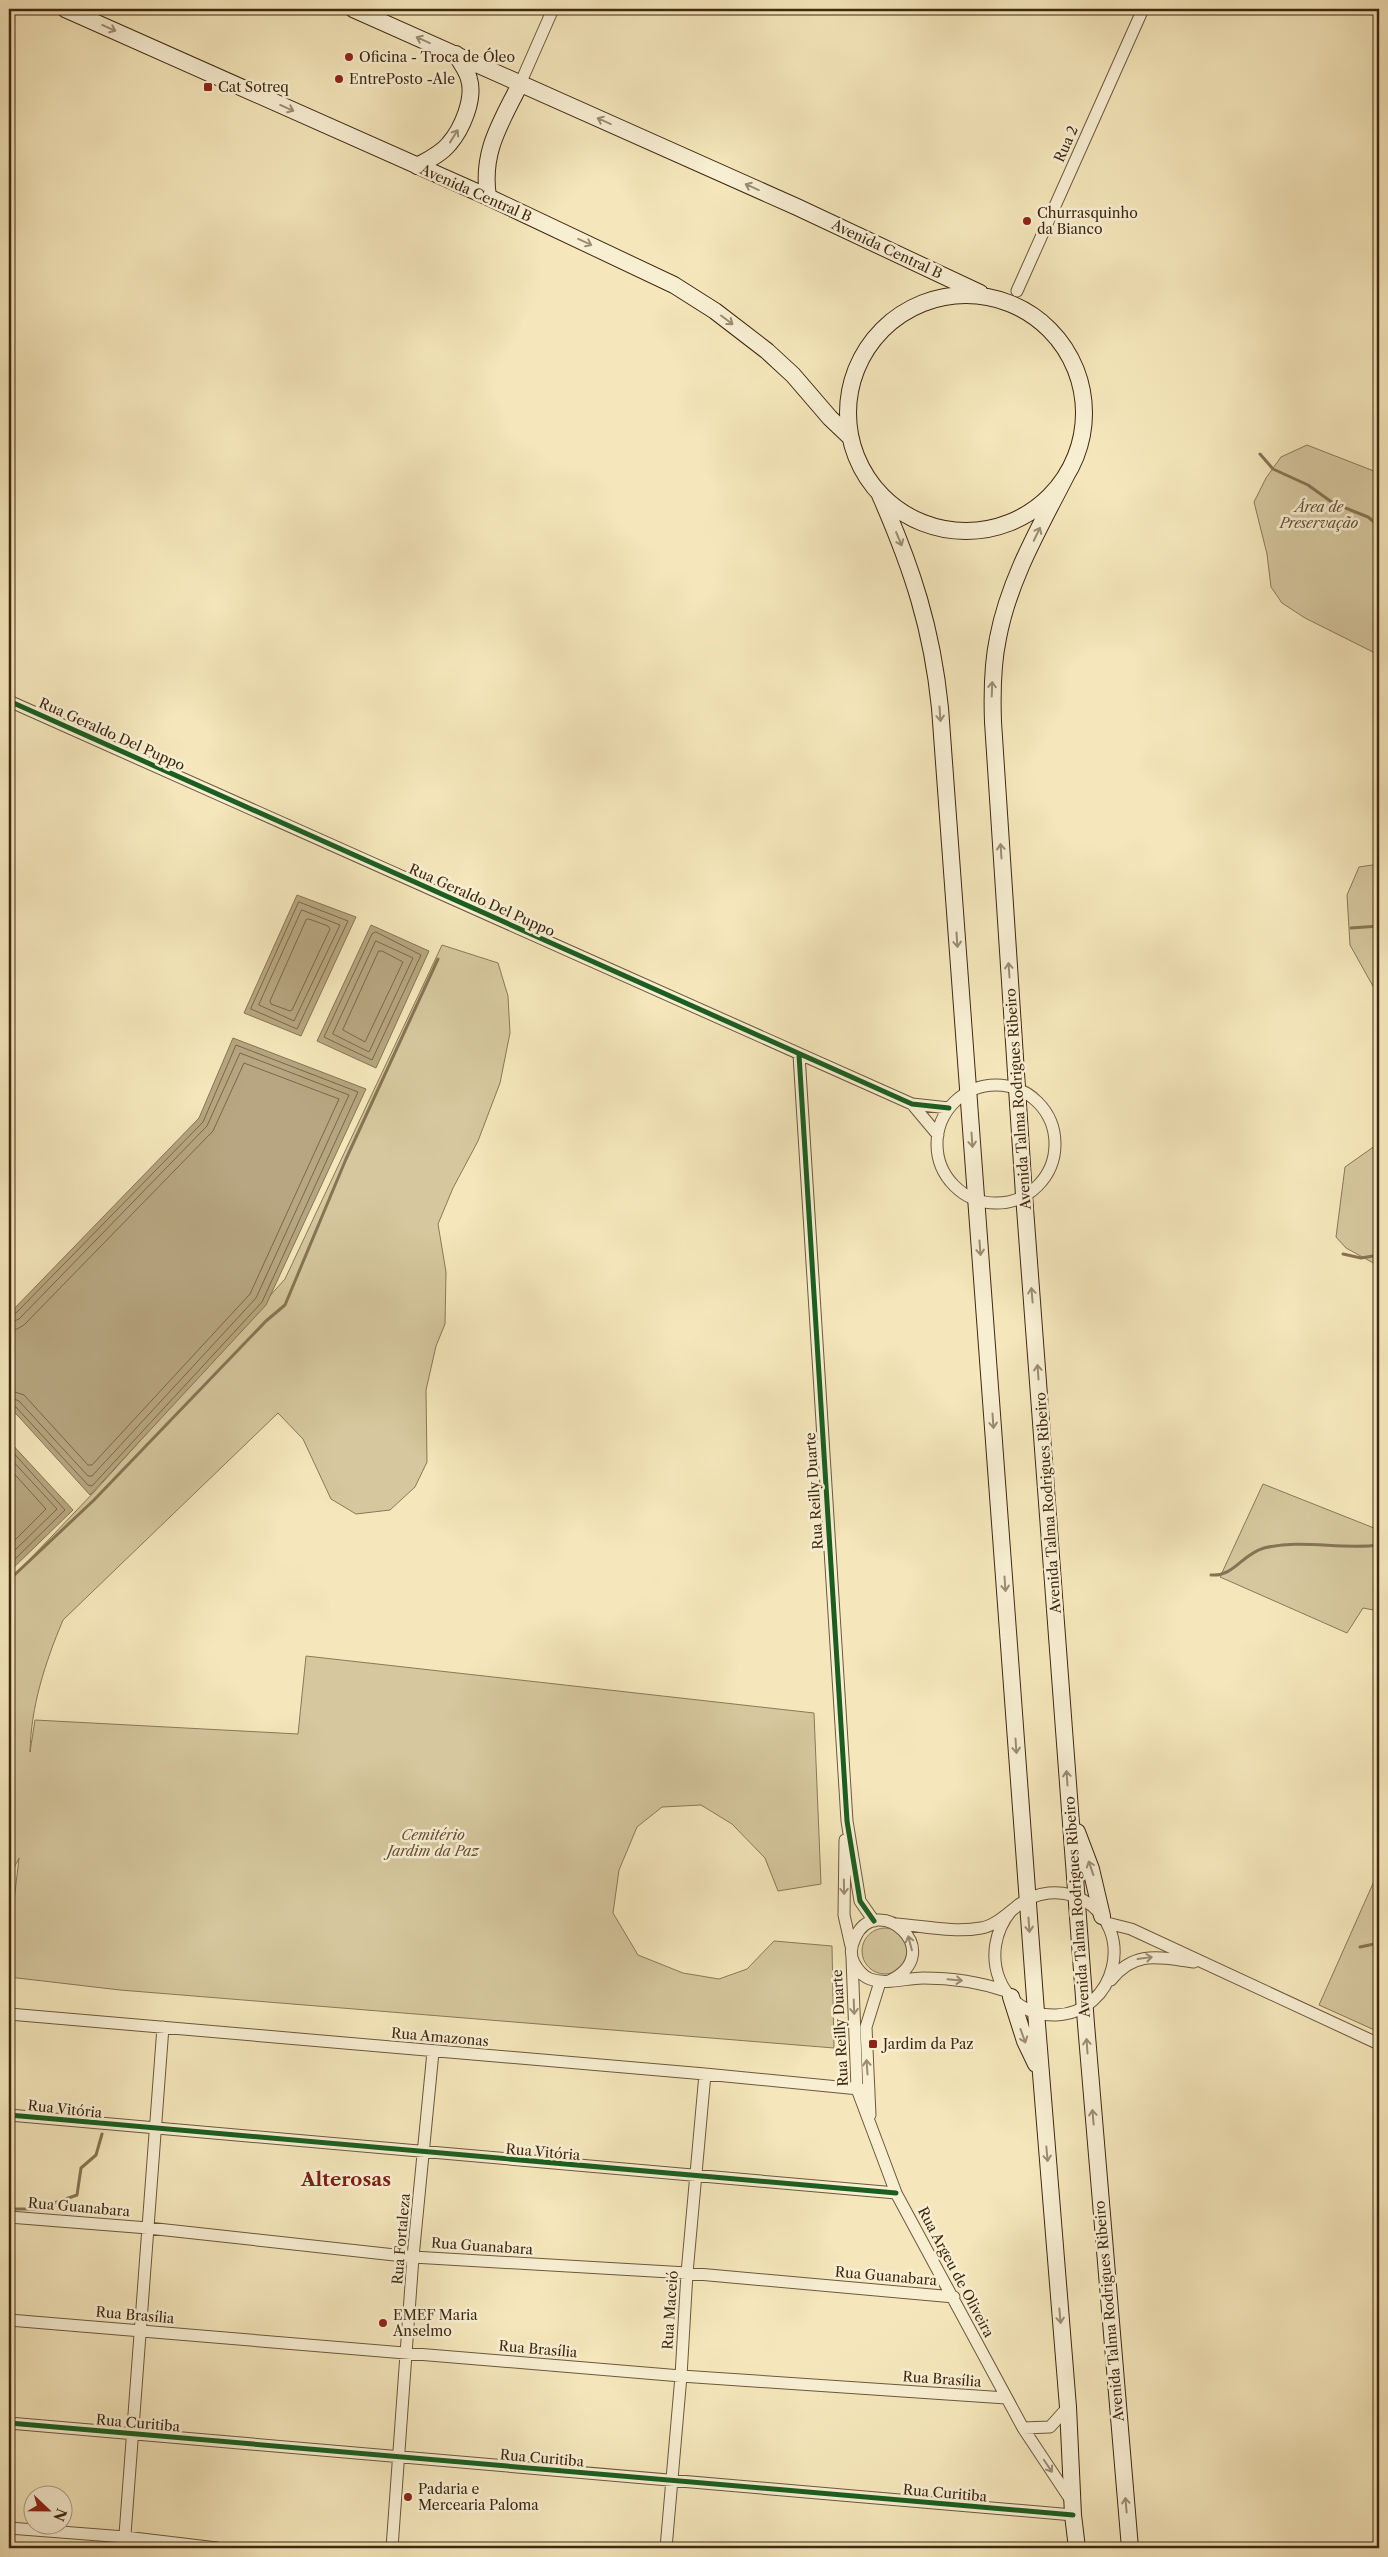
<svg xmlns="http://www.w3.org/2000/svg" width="1388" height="2557" viewBox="0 0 1388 2557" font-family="'Libre Caslon Text',serif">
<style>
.green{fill:#d6c79e;stroke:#8a7858}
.water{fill:#b7a681;stroke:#877454}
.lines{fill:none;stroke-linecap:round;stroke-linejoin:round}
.shore{stroke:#7b6749;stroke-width:1}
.stream{stroke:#877454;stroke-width:3}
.minor-casing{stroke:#6c583c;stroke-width:13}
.secondary-casing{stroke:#3f2811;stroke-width:18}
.minor{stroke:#f8efd3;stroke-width:11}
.secondary{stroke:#f8efd3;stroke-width:16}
.cycleway-casing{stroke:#f8efd3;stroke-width:8}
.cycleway{stroke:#1b5e20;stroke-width:5}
.oneway{stroke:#9c8c72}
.poi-dot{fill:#8f2418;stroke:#f8efd3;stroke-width:2}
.labels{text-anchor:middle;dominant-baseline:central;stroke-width:5;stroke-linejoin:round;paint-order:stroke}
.poi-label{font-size:14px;fill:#3f2811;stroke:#f8efd3;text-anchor:start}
.street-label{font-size:14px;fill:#3f2811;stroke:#f8efd3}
.park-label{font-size:14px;font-style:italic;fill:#655034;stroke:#f8efd3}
.district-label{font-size:19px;font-weight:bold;fill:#7a1f14;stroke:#f8efd3}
</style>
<rect width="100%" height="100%" fill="#f5e7bb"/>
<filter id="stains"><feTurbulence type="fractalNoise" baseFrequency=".004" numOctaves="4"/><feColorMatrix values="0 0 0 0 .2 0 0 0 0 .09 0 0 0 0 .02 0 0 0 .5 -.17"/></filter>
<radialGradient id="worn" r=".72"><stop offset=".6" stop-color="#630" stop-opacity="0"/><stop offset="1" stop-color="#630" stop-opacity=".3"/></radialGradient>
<!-- green -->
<path class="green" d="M1307 445 1379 473V655L1305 618 1282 603 1271 587 1267 554 1254 502 1266 478 1281 457Z
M1379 864V987L1374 988 1350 945 1347 895 1359 867Z
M442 945 498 963 508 996 510 1033 500 1083 478 1141 453 1188 438 1224 446 1272 445 1324 436 1346 426 1390 427 1462 415 1487 390 1510 356 1514 331 1499 303 1439 278 1413 63 1620C45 1663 31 1706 30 1752L35 1720 298 1734 306 1656 814 1713 821 1884 778 1891 765 1858 732 1824 701 1805 662 1807 637 1827 619 1870 613 1913 638 1955 683 1973 719 1979 747 1969 774 1941 832 1946 834 2048 120 1990 9 1977V1944L19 1858 9 1878V1581L95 1491 285 1279Z
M1379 1143V1266L1346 1248 1336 1237 1345 1167Z
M1263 1484 1379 1530V1611L1363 1608 1347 1633 1220 1577Z
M1379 1870V2032L1319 2005Z
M862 1951a23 23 0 1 1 46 0a23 23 0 1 1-46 0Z"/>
<!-- water -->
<path class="water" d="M297 895 356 917 301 1036 244 1013Z
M371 925 429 951 376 1068 317 1041Z
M233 1038 366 1089 266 1305 90 1495 9 1406V1314L199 1118Z
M9 1441 73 1510 9 1572Z"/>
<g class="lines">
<!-- shore -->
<path class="shore" d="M299 902 348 921 297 1029 251 1009Z
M302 910 340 925 294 1021 259 1005Z
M309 919 328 926 330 929 292 1010 290 1011 271 1004 270 1001 306 920Z
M376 932 421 955 372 1060 324 1037 372 934Z
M376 941 413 958 369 1052 333 1034Z
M379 951H382L403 962 365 1042 343 1030Z
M9 1317 14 1315 203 1122 236 1045 358 1092 262 1302 92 1486 88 1485 14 1405 9 1404
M9 1323 19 1319 207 1126 240 1053 349 1095 256 1298 92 1476H88L19 1401 9 1397
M9 1331 17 1329 24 1325 213 1131 244 1063 339 1099 250 1294 92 1465H88L24 1395 9 1390
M9 1448 65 1510 9 1565
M9 1457 57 1509 9 1556
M9 1468 46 1509 9 1546"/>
<!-- stream -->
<path class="stream" d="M1260 454 1273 469 1308 485 1333 503 1368 517 1379 526
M1351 928 1379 926
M1343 1254 1361 1258 1379 1255
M1211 1575C1234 1577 1242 1554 1264 1548 1301 1539 1341 1550 1379 1545
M9 1580 94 1500 266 1321 285 1305 346 1159 438 959
M1360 1947 1379 1943
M9 2209H37L77 2195 81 2168 96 2155 102 2134"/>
<!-- minor casing -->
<g class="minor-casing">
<path id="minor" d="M520 84 553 9
M1017 291 1143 9
M9 701 912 1104 949 1108
M799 1055 847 1821 860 1901 874 1921
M937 1144a59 59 0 1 1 118 0a59 59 0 1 1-118 0Z
M912 1104 938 1135
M845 1840 844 1915 851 1946
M1107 1923 1131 1929 1379 2044
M897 1924C924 1926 954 1933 981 1928 994 1926 1006 1915 1016 1907 1035 1891 1062 1888 1083 1900 1137 1929 1116 2013 1056 2015 999 2017 977 1952 1011 1911
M852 1958 857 2089 896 2193 1023 2428 1072 2502
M1111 1980C1135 1949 1161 1958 1194 1962
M889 1981C950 1952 876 1889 855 1938 851 1946 850 1955 854 1963 858 1970 862 1976 870 1979 887 1985 906 1978 923 1978 951 1978 979 1982 1006 1991
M9 2014 705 2074 869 2090
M9 2115 896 2193
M870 2115 866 2027 880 1982
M9 2217 148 2228 413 2257 687 2273 954 2297
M9 2320 681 2376 1006 2398
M9 2423 1073 2515
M1023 2428 1050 2427 1068 2407
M9 2528 125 2537 217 2548
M124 2548 163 2027
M392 2548 413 2257 433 2052
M666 2548 681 2376 687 2273 705 2074"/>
</g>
<!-- secondary casing -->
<g class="secondary-casing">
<path id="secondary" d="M65 9 488 197 674 285 715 311 767 351 793 375 830 418 850 437
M353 9 797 207 980 293
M417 166C428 160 441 154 449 144 462 129 475 99 469 79 467 70 460 62 456 54
M488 197C481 151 501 123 520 84
M848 413a118 118 0 1 1 236 0a118 118 0 1 1-236 0Z
M1068 472C1041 525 1009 579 998 638 992 666 992 694 993 722L1024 1195 1086 2024 1130 2548
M880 495C912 568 932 628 940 708L1036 2012 1068 2407 1073 2515 1077 2548
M1077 1832 1091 1869 1102 1916
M1011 1997 1025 2041 1036 2064"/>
</g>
<!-- minor -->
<use href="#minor" class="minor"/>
<!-- secondary -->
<use href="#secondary" class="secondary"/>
<!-- cycleway casing -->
<g class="cycleway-casing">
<path id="cycleway" d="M9 701 912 1104 949 1108
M799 1055 847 1821 860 1901 874 1921
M9 2115 896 2193
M9 2423 1073 2515"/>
</g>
<!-- cycleway -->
<use href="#cycleway" class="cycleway"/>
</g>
<!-- one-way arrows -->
<defs><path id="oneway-shaft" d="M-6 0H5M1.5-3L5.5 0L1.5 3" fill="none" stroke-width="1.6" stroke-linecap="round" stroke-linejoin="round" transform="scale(1.25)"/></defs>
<g class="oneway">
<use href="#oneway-shaft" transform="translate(109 28) rotate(24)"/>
<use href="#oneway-shaft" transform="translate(423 40) rotate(-156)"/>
<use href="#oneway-shaft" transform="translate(287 108) rotate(24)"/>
<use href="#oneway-shaft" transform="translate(604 121) rotate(-156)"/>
<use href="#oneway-shaft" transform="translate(454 136) rotate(-58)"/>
<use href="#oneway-shaft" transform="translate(752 187) rotate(-156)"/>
<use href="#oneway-shaft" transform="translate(585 242) rotate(25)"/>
<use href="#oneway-shaft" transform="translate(727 320) rotate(37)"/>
<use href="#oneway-shaft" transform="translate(1037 534) rotate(-64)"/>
<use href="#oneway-shaft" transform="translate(899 539) rotate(67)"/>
<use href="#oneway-shaft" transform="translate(992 689) rotate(-88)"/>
<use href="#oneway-shaft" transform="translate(940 714) rotate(86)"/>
<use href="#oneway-shaft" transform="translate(1001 851) rotate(-94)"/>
<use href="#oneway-shaft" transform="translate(957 940) rotate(86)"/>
<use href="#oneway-shaft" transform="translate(1009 970) rotate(-94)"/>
<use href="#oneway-shaft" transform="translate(972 1140) rotate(86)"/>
<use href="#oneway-shaft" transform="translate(980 1248) rotate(86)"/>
<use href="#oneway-shaft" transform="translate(1032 1295) rotate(-95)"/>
<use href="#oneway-shaft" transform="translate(1038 1372) rotate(-94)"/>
<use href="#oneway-shaft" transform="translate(993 1421) rotate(86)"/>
<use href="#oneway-shaft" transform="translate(1005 1584) rotate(86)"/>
<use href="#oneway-shaft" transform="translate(1016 1746) rotate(86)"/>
<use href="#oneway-shaft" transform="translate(1067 1778) rotate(-94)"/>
<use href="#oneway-shaft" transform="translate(1091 1868) rotate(-109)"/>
<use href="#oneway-shaft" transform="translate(844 1887) rotate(89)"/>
<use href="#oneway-shaft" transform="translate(1029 1925) rotate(86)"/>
<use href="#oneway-shaft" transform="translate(910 1943) rotate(-105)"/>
<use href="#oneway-shaft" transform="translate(1145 1958) rotate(-8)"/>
<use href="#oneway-shaft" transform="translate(955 1980) rotate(5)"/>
<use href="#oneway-shaft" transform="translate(854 2007) rotate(88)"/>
<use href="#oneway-shaft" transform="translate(1023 2036) rotate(70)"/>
<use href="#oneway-shaft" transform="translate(1087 2046) rotate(-94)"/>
<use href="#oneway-shaft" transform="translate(867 2067) rotate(-94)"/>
<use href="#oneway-shaft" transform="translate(1093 2117) rotate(-95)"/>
<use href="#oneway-shaft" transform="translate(1047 2154) rotate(85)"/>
<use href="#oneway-shaft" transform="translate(1060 2316) rotate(85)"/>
<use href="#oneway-shaft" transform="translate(1048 2466) rotate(56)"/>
<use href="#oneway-shaft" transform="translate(1126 2505) rotate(-95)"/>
</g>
<!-- markers -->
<g class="poi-dot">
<circle cx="349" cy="57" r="5"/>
<circle cx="339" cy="79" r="5"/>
<rect x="203" y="82" width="10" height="10" rx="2.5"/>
<circle cx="1027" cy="221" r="5"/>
<rect x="868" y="2039" width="10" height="10" rx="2.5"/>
<circle cx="383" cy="2323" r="5"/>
<circle cx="408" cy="2497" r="5"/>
</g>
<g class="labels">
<!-- poi labels -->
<g class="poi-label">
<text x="359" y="57">Oficina - Troca de Óleo</text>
<text x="349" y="79">EntrePosto -Ale</text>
<text x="218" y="87">Cat Sotreq</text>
<text x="1037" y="213">Churrasquinho<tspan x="1037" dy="16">da Bianco</tspan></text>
<text x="883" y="2044">Jardim da Paz</text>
<text x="393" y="2315">EMEF Maria<tspan x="393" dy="16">Anselmo</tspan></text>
<text x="418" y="2489">Padaria e<tspan x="418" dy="16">Mercearia Paloma</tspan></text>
</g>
<!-- street labels -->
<g class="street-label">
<text transform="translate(1066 144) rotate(-66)">Rua 2</text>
<text transform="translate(476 193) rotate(24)">Avenida Central B</text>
<text transform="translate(887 249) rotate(25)">Avenida Central B</text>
<text transform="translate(112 734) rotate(24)">Rua Geraldo Del Puppo</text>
<text transform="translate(482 900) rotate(24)">Rua Geraldo Del Puppo</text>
<text transform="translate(1018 1099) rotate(-94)">Avenida Talma Rodrigues Ribeiro</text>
<text transform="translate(814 1491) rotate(-94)">Rua Reilly Duarte</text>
<text transform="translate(1048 1503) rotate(-94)">Avenida Talma Rodrigues Ribeiro</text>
<text transform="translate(1077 1907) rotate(-94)">Avenida Talma Rodrigues Ribeiro</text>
<text transform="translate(840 2028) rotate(-93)">Rua Reilly Duarte</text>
<text transform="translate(440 2037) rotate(5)">Rua Amazonas</text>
<text transform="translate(65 2109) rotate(6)">Rua Vitória</text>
<text transform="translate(543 2152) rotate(5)">Rua Vitória</text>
<text transform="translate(79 2207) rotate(5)">Rua Guanabara</text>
<text transform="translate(401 2239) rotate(-85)">Rua Fortaleza</text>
<text transform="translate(482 2246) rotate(4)">Rua Guanabara</text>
<text transform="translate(956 2272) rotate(62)">Rua Argeu de Oliveira</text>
<text transform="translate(886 2276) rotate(5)">Rua Guanabara</text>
<text transform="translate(670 2310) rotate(-86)">Rua Maceió</text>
<text transform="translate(1109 2311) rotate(-95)">Avenida Talma Rodrigues Ribeiro</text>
<text transform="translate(135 2315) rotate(5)">Rua Brasília</text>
<text transform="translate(538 2349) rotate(5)">Rua Brasília</text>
<text transform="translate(942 2379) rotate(4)">Rua Brasília</text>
<text transform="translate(138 2423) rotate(5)">Rua Curitiba</text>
<text transform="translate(542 2458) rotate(5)">Rua Curitiba</text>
<text transform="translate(945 2493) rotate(5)">Rua Curitiba</text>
</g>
<!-- park labels -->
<g class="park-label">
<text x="1319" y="507">Área de<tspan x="1319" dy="16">Preservação</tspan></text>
<text x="433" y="1835">Cemitério<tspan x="433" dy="16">Jardim da Paz</tspan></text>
</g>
<!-- district labels -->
<g class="district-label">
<text x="346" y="2179">Alterosas</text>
</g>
</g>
<!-- margin -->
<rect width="1388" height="2557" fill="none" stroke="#f5e7bb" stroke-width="30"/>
<rect x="10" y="10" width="1368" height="2537" fill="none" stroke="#3f2811" stroke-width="2.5"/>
<rect x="15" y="15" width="1358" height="2527" fill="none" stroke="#3f2811"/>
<!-- north arrow -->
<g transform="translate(48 2510) rotate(112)"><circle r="24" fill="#f8efd3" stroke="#ae9f85"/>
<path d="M0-4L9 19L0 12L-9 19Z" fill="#8f2418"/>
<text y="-8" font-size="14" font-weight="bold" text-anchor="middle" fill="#3f2811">N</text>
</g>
<rect width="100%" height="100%" filter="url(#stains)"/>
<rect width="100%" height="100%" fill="url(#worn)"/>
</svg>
